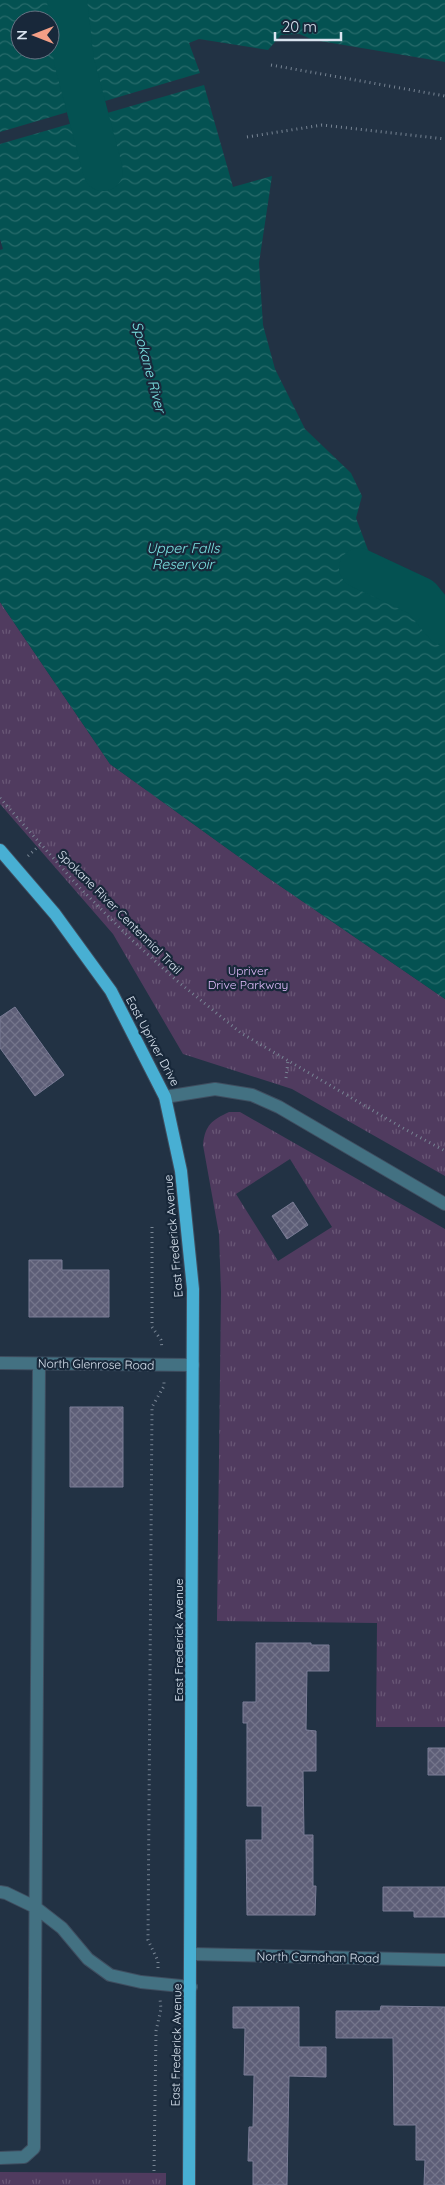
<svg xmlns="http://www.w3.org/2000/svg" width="445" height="2185" viewBox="0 0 445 2185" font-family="Quicksand,sans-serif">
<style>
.grass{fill:url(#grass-tufts);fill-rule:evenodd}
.water{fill:url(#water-waves);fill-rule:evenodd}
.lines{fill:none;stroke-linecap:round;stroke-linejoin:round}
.river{stroke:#045252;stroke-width:40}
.building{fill:url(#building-cross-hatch);stroke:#7a7c96}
.minor-casing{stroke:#3f4e60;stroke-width:14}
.major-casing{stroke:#3f4e60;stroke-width:14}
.path{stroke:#788594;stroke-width:3;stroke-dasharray:1 4;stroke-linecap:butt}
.minor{stroke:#437182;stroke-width:12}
.major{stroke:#48afd3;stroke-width:12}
.labels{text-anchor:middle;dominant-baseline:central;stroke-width:4.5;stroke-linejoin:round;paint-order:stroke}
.street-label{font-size:12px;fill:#dae4f0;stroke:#18283a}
.park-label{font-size:12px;fill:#e2bdfd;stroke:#18283a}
.water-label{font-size:14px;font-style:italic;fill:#7ce3e3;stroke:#18283a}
</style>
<defs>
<pattern id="grass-tufts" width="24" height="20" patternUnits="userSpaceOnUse" patternTransform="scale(1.25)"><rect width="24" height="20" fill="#503b5f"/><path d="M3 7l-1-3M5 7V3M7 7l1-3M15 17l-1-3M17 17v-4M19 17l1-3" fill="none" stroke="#695776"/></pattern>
<pattern id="water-waves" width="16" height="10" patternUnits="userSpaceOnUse" patternTransform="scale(1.25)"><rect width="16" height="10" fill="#045252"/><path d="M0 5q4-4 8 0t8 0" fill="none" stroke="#286b6b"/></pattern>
<pattern id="building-cross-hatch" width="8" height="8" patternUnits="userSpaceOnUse" patternTransform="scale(1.25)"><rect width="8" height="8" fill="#5d5e77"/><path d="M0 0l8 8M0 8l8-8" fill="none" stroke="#74758b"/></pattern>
</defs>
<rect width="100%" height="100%" fill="#223244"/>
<!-- grass -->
<path class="grass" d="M0 602 110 764 264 875 445 999V1176L292 1089 183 1054 113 934 0 804Z
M229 1112H240L445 1229V1727H376L377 1623 217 1621 221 1292 219 1234 203 1145C205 1125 212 1120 229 1112ZM290 1159 332 1227 278 1261 236 1194Z
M0 2172 166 2173V2185H0Z"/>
<!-- water -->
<path class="water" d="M0 0H445V62L314 40 299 34 281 35 268 50 199 39 189 43 200 73 0 132ZM20 20H50V50H20Z
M204 85 233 187 272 176 259 263 263 325 275 369 305 429 351 473 362 496 356 518 371 558 445 624V999L264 875 110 764 0 602V250L3 249 0 239V144Z"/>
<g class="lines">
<!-- river -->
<path class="river" d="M67 0 74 61 103 171
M359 568 421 597 445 626"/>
</g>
<!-- building -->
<path class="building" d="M15 1007 64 1075 35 1096 0 1048V1017Z
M293 1202 308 1225 287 1239 272 1216Z
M29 1260H62V1270H109V1317H29Z
M70 1407H123V1487H70Z
M256 1643H311V1645H329V1671H307L306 1730 316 1731V1771H303L304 1835H313V1886H316L315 1915H247L246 1840H262V1806H247V1723H243V1702H256Z
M428 1748H445V1775H428Z
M383 1887H445V1917H414V1911H383Z
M381 2006 445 2007V2185H424L425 2160H416V2125H394L393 2038H336V2011H380Z
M233 2007H299V2047H326V2077L289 2076 287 2185H253V2161H248L249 2127H253L254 2075H244L245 2028H233Z"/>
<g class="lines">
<!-- minor casing -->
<g class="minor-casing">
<path id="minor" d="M165 1097 215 1089 252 1095 279 1107 445 1204
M0 1363 193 1365
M0 1892 6 1893 35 1907 62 1928 88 1959 110 1975 141 1982 191 1987
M191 1954 445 1960
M0 2158 24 2157 34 2148 39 1364"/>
</g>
<!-- major casing -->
<g class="major-casing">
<path id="major" d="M0 850 55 914 111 991 165 1097 181 1171 193 1289 189 2185"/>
</g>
<!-- path -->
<path class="path" d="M271 65 445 96
M247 137 322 125 445 139
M0 798 78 886 132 940 176 980 241 1033 401 1127 445 1151
M28 856 40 845
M286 1078 288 1061
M152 1227V1327L161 1340 162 1348
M158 1968V1961L148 1940 152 1407 164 1386V1382
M154 2171 156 2031 161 2009 160 1999"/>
<!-- minor -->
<use href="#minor" class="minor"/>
<!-- major -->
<use href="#major" class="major"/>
</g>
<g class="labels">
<!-- street labels -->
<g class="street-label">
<text transform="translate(120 912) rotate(45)">Spokane River Centennial Trail</text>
<text transform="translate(153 1041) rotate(62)">East Upriver Drive</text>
<text transform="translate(173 1236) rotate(-95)">East Frederick Avenue</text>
<text transform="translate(96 1364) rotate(1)">North Glenrose Road</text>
<text transform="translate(178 1640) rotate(-90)">East Frederick Avenue</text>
<text transform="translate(318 1957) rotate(1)">North Carnahan Road</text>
<text transform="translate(176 2045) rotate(-89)">East Frederick Avenue</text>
</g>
<!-- park labels -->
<g class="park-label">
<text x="248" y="970">Upriver<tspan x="248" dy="14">Drive Parkway</tspan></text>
</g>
<!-- water labels -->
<g class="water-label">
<text transform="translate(149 367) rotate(75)">Spokane River</text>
<text x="183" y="548">Upper Falls<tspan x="183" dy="16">Reservoir</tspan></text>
</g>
</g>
<!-- north arrow -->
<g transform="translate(35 35) rotate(270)"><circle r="24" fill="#18283a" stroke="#667383"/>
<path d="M0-4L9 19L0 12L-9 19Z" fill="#f39f86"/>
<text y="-8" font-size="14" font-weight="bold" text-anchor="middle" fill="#dae4f0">N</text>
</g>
<!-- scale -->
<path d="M275 32v8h66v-8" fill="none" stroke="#dae4f0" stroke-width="2.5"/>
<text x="282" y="32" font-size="15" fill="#dae4f0" stroke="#18283a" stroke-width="4" paint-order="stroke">20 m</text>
</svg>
